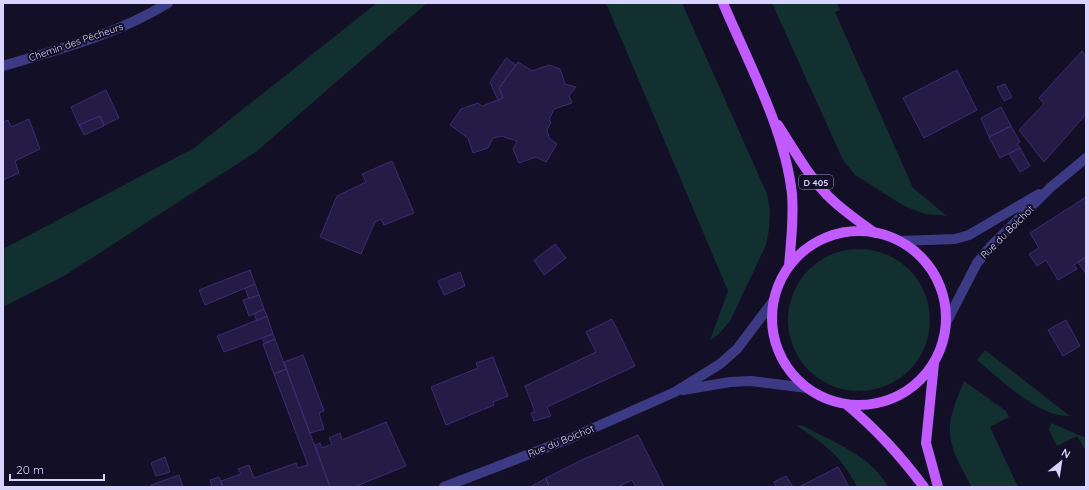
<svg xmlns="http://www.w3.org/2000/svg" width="1089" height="490" viewBox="0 0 1089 490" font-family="Quicksand,sans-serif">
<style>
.green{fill:#12302f}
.building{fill:#241b47;stroke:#3b2d73}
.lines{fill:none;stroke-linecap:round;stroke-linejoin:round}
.minor{stroke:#3d3a85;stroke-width:10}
.major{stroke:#c25bff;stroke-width:10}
.labels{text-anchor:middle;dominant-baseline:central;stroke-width:4;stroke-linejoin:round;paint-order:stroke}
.shield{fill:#130f26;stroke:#9e99be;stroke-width:1}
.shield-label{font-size:9px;font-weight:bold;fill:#d9d4ff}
.street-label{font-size:10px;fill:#d9d4ff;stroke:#130f26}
</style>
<rect width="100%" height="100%" fill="#130f26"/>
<!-- green -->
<path class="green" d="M377 3H427L257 151 64 276 3 307V249L194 148Z
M606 3H682L767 194 770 210 769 230 766 245 730 321 718 335 710 340 728 291Z
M772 3H837L840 10 835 12 913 188 947 216 925 214 904 206 855 175 843 160Z
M788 320a71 71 0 1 1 142 0a71 71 0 1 1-142 0Z
M985 350 1070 416C1039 418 1000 379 977 360Z
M964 381 1006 411 1009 417 990 427 1018 487H972C964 473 954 456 951 441 946 421 957 399 964 381Z
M1051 423 1086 438V451L1077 436 1057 446 1049 430Z
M796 425 803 426C832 441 873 457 888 487H857C841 455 825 445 796 425Z"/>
<!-- building -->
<path class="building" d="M1082 51 1086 56V114L1044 162 1019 130 1044 104 1039 98Z
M506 58 516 65 499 88 503 98 498 100 490 82Z
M518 62 532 71 549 65 560 69 565 84 576 87 569 96 572 103 554 109 549 120 551 122 547 130 549 138 557 144 546 162 536 157 519 163 513 149 517 141 501 136 493 138 488 148 473 153 468 138 450 125 461 109 478 103 482 106 503 98 499 88Z
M957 70 977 110 924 138 903 98Z
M1005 84 1012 97 1004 101 997 87Z
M106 90 119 118 104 125 100 116 79 125 71 107Z
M1001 107 1011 126 989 137 981 118Z
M100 116 104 126 84 135 79 125Z
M29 119 40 149 15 161 19 173 3 180V122L8 120 11 127Z
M1011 126 1020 142 1017 144 1020 148 1000 158 989 137Z
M1020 148 1030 166 1020 172 1009 154Z
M392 161 414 213 384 225 381 219 375 222 361 254 320 237 337 196 366 182 362 174Z
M1086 197V257L1074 265 1077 269 1058 280 1046 260 1037 266 1029 254 1039 248 1030 233Z
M555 244 566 258 544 275 534 260Z
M1086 257V274L1078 262Z
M250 270 255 284 205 305 199 290Z
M460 272 465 286 444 295 438 281Z
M255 284 259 295 249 299 245 288Z
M259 295 264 309 249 316 243 300Z
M264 309 267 316 257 321 254 314Z
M267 316 273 334 224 352 217 336Z
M612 319 635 366 547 407 551 416 534 421 531 413 535 412 525 386 596 352 586 332Z
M1066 320 1080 346 1063 356 1048 330Z
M273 334 275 339 265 344 262 338Z
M275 339 286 369 274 374 263 344Z
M303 355 324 411 319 413 324 429 310 433 284 362Z
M493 357 508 396 493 402 494 405 446 425 431 387 478 368 476 363Z
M286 369 330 487H223L221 481 241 474 238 469 249 465 254 478 296 463 298 468 308 465 274 374Z
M386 422 406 466 354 487H330L315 445 320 443 322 448 332 444 329 438 340 433 342 440Z
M638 435 664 487H636L632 480 618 487H549L546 478 588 457H589Z
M165 457 170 472 156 476 151 463Z
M838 467 849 487H799Z
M179 475 183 487H151V485Z
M786 476 793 487H776L774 482Z
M219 477 223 487H212L210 480Z
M546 478 549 487H530L543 480Z"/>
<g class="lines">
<!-- minor -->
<path class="minor" d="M3 66C60 49 118 34 168 3
M899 241 955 239 969 235 1039 194
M946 323 977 263 992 245 1051 187 1086 158
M683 390 730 382 751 381 807 388
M444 487 571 438 675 392 720 364 737 349 774 300"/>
<!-- major -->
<path class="major" d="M723 3C748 62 785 130 792 194 794 218 791 242 789 266
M778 125C794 150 808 175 828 196 842 210 858 221 875 233
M772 318a87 87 0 1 1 174 0a87 87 0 1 1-174 0Z
M934 363 926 443 938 487
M846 404C878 431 899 454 924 487"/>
</g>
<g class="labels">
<!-- shield labels -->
<rect class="shield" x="799" y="175" width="34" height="14" rx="3"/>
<g class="shield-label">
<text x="816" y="182">D 405</text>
</g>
<!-- street labels -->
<g class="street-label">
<text transform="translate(76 42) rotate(-19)">Chemin des Pêcheurs</text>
<text transform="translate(1007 232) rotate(-45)">Rue du Boichot</text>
<text transform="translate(561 441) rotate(-22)">Rue du Boichot</text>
</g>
</g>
<!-- border -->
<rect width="1089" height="490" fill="none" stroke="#d9d4ff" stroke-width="8"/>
<!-- north arrow -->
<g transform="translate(1061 462) rotate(30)" stroke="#130f26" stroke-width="3" paint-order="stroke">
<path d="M0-3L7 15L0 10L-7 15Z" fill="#d9d4ff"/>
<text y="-6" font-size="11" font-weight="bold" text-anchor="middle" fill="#d9d4ff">N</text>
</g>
<!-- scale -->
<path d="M10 474v6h94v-6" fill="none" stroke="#d9d4ff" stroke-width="2"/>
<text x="16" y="474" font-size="12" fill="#d9d4ff" stroke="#130f26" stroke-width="3" paint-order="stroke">20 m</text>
</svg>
